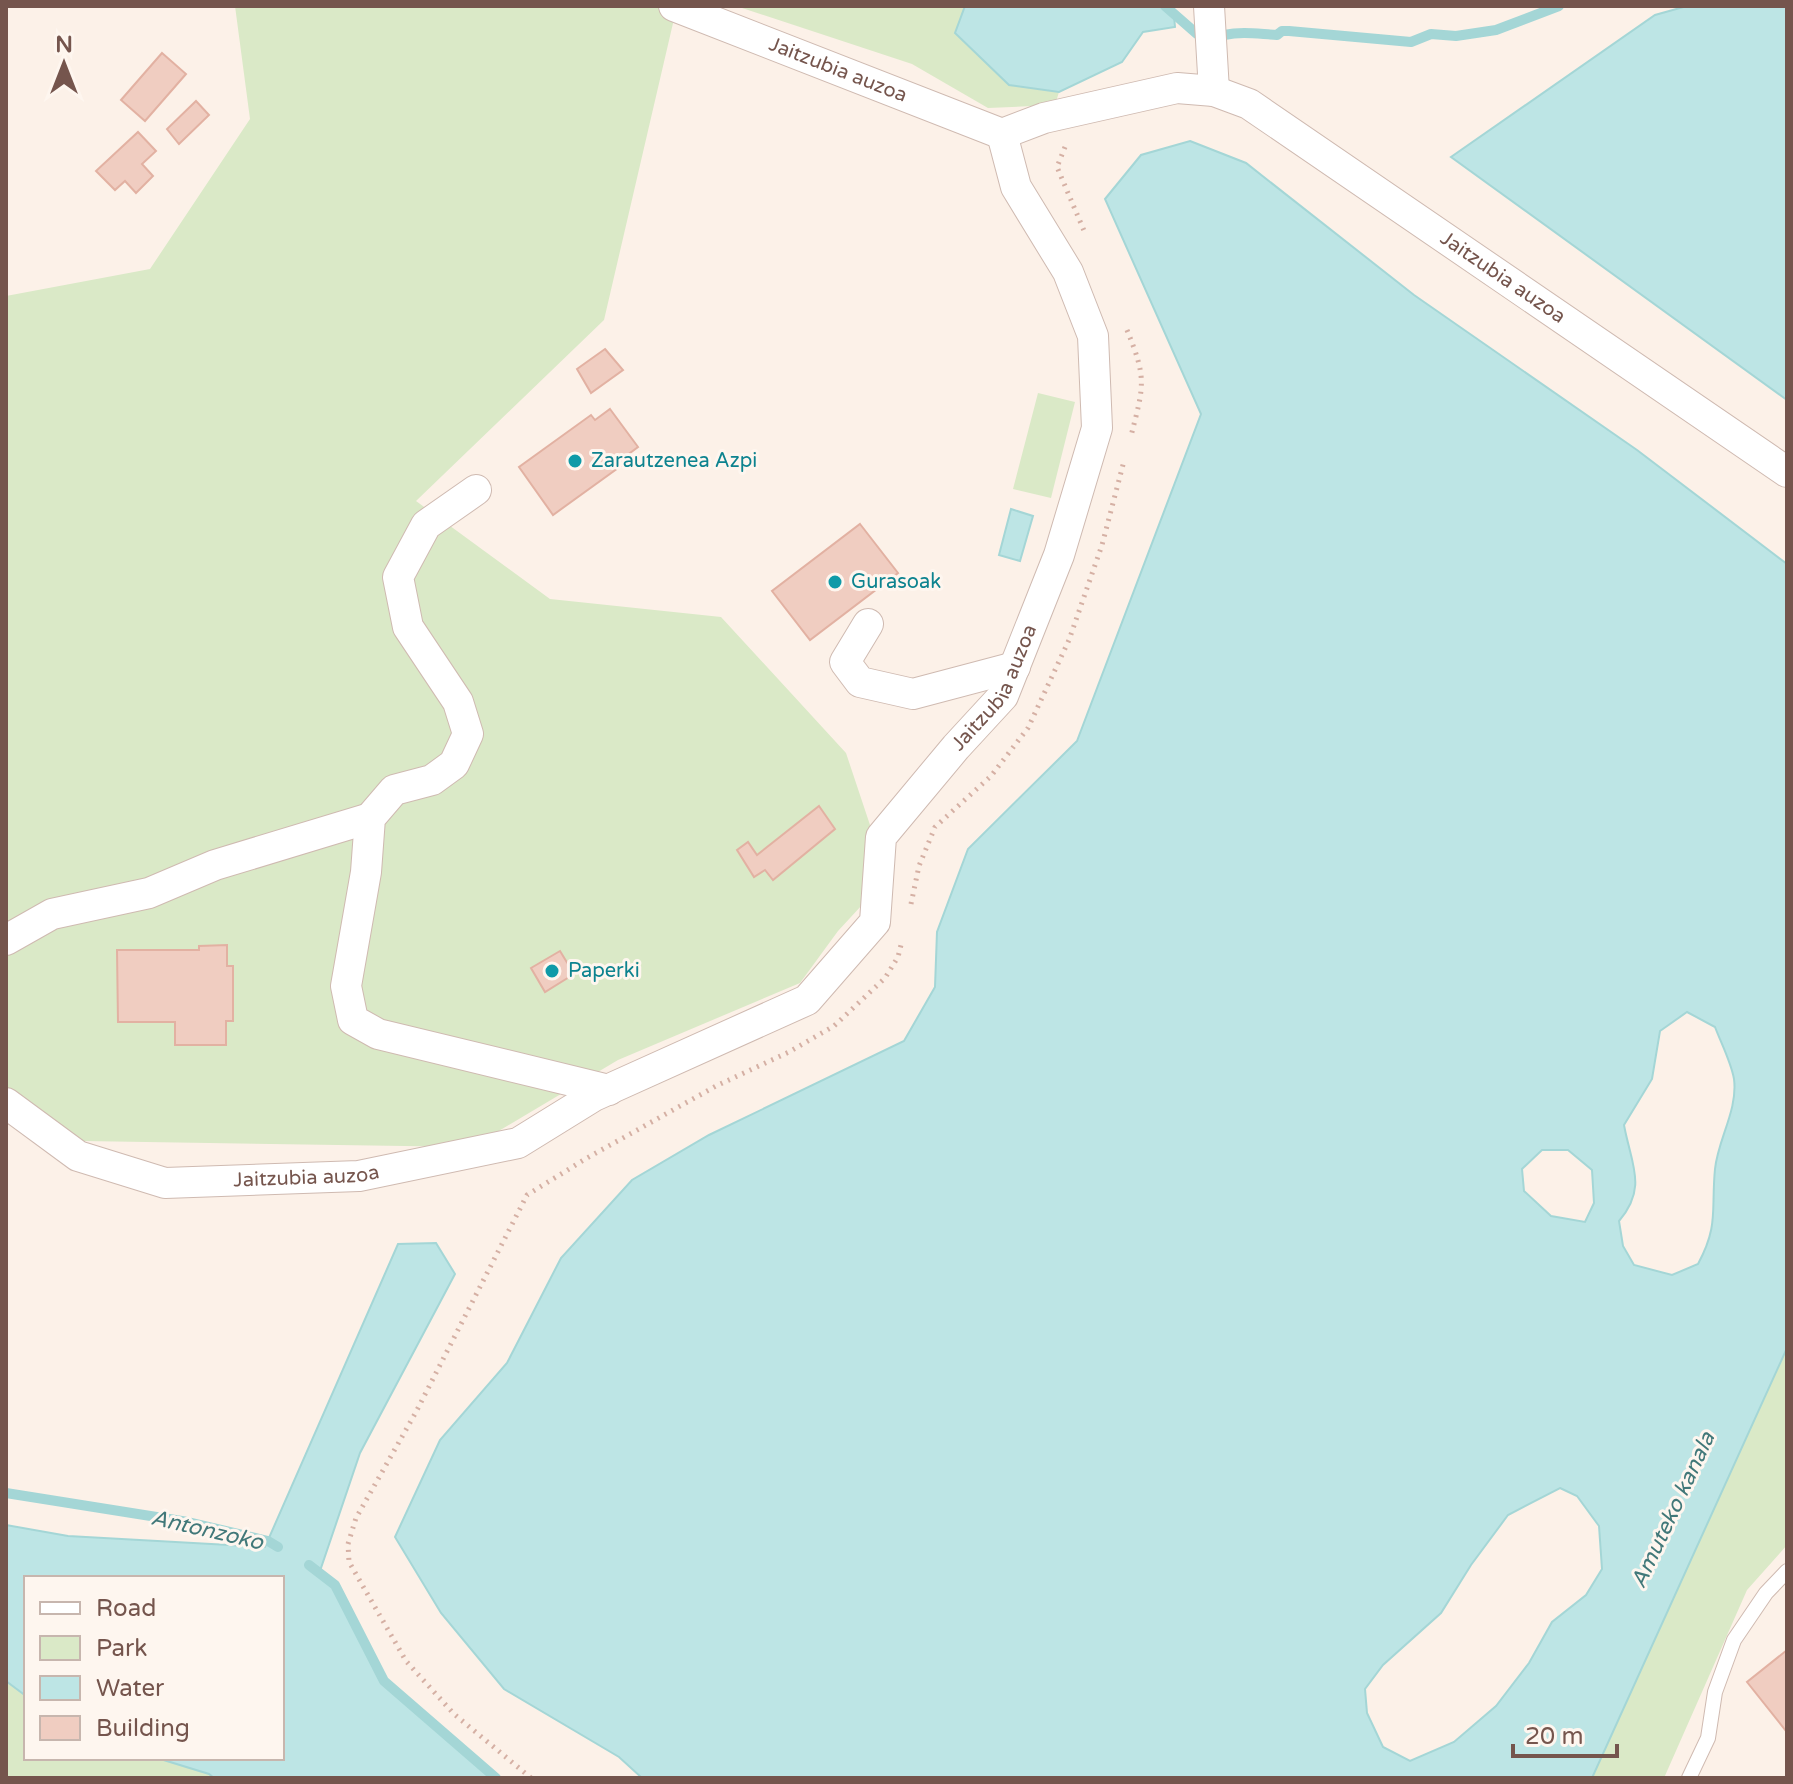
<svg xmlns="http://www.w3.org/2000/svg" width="1793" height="1784" viewBox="0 0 1793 1784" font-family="'Varela Round',sans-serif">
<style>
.green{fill:#dae9c7}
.water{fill:#bde5e5;stroke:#a4d6d6;stroke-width:2;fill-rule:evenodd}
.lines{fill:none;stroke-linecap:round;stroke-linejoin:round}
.stream{stroke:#a4d6d6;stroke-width:10}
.building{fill:#f0cdc1;stroke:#e2b1a2;stroke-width:2}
.lane-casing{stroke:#cfbab1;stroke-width:16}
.street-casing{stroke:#cfbab1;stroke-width:32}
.path{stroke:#d5b0a4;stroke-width:5;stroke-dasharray:2 6;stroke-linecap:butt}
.lane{stroke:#fff;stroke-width:14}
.street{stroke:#fff;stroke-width:30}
.culture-dot{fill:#0f9aa8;stroke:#fef6ef;stroke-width:3}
.labels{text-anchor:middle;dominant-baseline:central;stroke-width:6;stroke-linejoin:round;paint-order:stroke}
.street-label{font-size:20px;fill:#75554d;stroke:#fef6ef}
.culture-label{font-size:20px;fill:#0d838f;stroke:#fef6ef;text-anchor:start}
.water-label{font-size:22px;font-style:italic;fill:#417879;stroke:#fef6ef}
</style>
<rect width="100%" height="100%" fill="#fcf1e8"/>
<!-- green -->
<path class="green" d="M235 6H677L604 320 416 501 550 599 721 617 846 753 871 828 862 905 838 931 800 983 618 1060 472 1147 83 1141 6 1093V296L150 269 250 119Z
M736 6H965L955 33 1009 85 1059 92 1055 105 988 108 912 64Z
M1038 393 1075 402 1051 498 1013 489Z
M1787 1348V1545L1747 1590 1664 1778H1592Z
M6 1681 26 1696V1758H157L209 1774 214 1778H6Z"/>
<!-- water -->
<path class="water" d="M965 6H1173L1175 27 1143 32 1122 62 1059 92 1009 85 955 33Z
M1687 6H1787V400L1451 157 1655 15Z
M1190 141 1246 163 1414 295 1637 450 1787 564V1348L1592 1778H642L619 1757 504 1689 441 1613 395 1537 440 1440 507 1363 561 1258 632 1180 709 1135 904 1041 935 987 937 932 968 849 1077 741 1201 414 1105 199 1141 155ZM1687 1012 1715 1027C1721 1043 1731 1062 1734 1079 1738 1110 1718 1139 1715 1169 1711 1210 1719 1225 1698 1264L1672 1275 1634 1265 1623 1246 1619 1221C1648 1187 1631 1164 1624 1125L1652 1079 1660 1031ZM1542 1150H1568L1592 1170 1594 1203 1585 1222 1551 1216 1524 1191 1522 1169ZM1560 1488 1577 1496 1599 1526 1602 1569 1586 1595 1552 1622 1529 1663 1496 1706 1454 1742 1410 1761 1383 1747 1367 1713 1365 1689 1383 1665 1441 1613 1471 1565 1508 1515Z
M1011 509 1033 516 1020 561 999 555Z
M436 1243 455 1274 360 1453 320 1571 335 1585 384 1681 496 1778H214L209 1774 157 1758H282V1578H26V1696L6 1681V1525L68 1536 265 1547 398 1244Z"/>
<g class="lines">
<!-- stream -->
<path class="stream" d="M1165 6 1197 34
M1224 35C1243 31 1258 34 1277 35L1282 31H1289L1411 42 1431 34 1456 36 1496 30 1559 6
M6 1493 188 1522 268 1541 278 1547
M309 1565 335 1585 384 1681 496 1778"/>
</g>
<!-- building -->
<path class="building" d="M162 53 186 74 145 121 121 100Z
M196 101 209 115 179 144 167 129Z
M138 132 156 151 142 164 153 176 136 193 125 181 115 190 96 171Z
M605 349 623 370 591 393 577 369Z
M610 409 638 447 622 459 625 463 553 515 519 467 591 415 595 420Z
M860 524 898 573 810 640 772 591Z
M819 806 835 829 773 880 765 870 754 877 737 850 748 842 757 855Z
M227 945V966H233V1021H226V1045H175V1022H118L117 950H199V946Z
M560 951 574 974 545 992 531 968Z
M1787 1650V1730L1786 1731 1747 1682Z"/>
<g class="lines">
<!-- lane casing -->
<g class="lane-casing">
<path id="lane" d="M1689 1778 1708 1738 1715 1692 1734 1640 1766 1593 1787 1571"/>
</g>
<!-- street casing -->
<g class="street-casing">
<g id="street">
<path id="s1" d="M674 6 1002 134"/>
<path d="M1209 6 1214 91"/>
<path d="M476 490 426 525 398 577 408 627 458 702 468 734 454 764 432 780 394 790 370 818 366 872 346 986 353 1020 378 1034 609 1090"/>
<path d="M868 624 845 662 860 682 913 694 1015 667"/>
<path d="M6 940 52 914 149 893 215 865 370 818"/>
<path id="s2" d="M6 1103 78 1156 165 1183 359 1176 518 1143 594 1096 807 1000 875 922 881 837 956 747 1003 696 1059 555 1097 428 1093 336 1068 272 1016 187 1002 134 1044 118 1177 88 1214 91 1249 104 1787 472"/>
</g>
</g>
<!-- path -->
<path class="path" d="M1065 147 1057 167 1085 233
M1127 330C1147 379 1144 385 1131 436
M911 904 919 866 935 827 991 776 1028 728 1069 640 1102 545 1124 461
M531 1778 454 1714 406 1661 349 1562 348 1544 356 1518 416 1412 527 1195 587 1158 716 1086 789 1052 834 1026 885 978 898 957 902 941"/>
<!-- lane -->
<use href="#lane" class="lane"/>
<!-- street -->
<use href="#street" class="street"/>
</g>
<!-- markers -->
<g class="culture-dot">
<circle cx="575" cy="461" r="8"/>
<circle cx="835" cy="582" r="8"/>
<circle cx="552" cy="971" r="8"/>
</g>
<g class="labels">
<!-- street labels -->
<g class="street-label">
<text stroke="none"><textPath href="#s1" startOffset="176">Jaitzubia auzoa</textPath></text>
<text stroke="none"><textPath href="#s2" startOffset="2398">Jaitzubia auzoa</textPath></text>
<text stroke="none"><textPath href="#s2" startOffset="1238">Jaitzubia auzoa</textPath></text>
<text stroke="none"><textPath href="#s2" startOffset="322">Jaitzubia auzoa</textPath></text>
</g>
<!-- culture labels -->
<g class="culture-label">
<text x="591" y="461">Zarautzenea Azpi</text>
<text x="851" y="582">Gurasoak</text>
<text x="568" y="971">Paperki</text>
</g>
<!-- water labels -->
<g class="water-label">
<text transform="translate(1673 1510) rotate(-65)">Amuteko kanala</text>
<text transform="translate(207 1530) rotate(13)">Antonzoko</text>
</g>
</g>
<!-- border -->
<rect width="1793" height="1784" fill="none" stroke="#75554d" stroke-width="16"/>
<!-- legend -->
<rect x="24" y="1576" width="260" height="184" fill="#fef6ef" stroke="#c7b6ae" stroke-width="2"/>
<rect x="40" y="1602" width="40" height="12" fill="#ffffff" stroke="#c7b6ae" stroke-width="2"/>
<text x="96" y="1616" font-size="24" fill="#75554d">Road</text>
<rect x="40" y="1636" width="40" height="24" fill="#dae9c7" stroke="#c7b6ae" stroke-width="2"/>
<text x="96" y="1656" font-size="24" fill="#75554d">Park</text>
<rect x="40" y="1676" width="40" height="24" fill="#bde5e5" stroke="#c7b6ae" stroke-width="2"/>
<text x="96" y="1696" font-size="24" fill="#75554d">Water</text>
<rect x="40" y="1716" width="40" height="24" fill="#f0cdc1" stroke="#c7b6ae" stroke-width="2"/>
<text x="96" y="1736" font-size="24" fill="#75554d">Building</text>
<!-- north arrow -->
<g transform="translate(64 64)" stroke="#fef6ef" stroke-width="6" paint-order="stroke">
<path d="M0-6L14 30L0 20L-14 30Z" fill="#75554d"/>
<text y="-12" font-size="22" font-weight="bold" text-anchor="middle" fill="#75554d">N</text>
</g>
<!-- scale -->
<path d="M1513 1744v12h104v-12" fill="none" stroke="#75554d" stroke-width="4"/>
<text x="1525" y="1744" font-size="24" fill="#75554d" stroke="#fef6ef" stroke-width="6" paint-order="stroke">20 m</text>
</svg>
